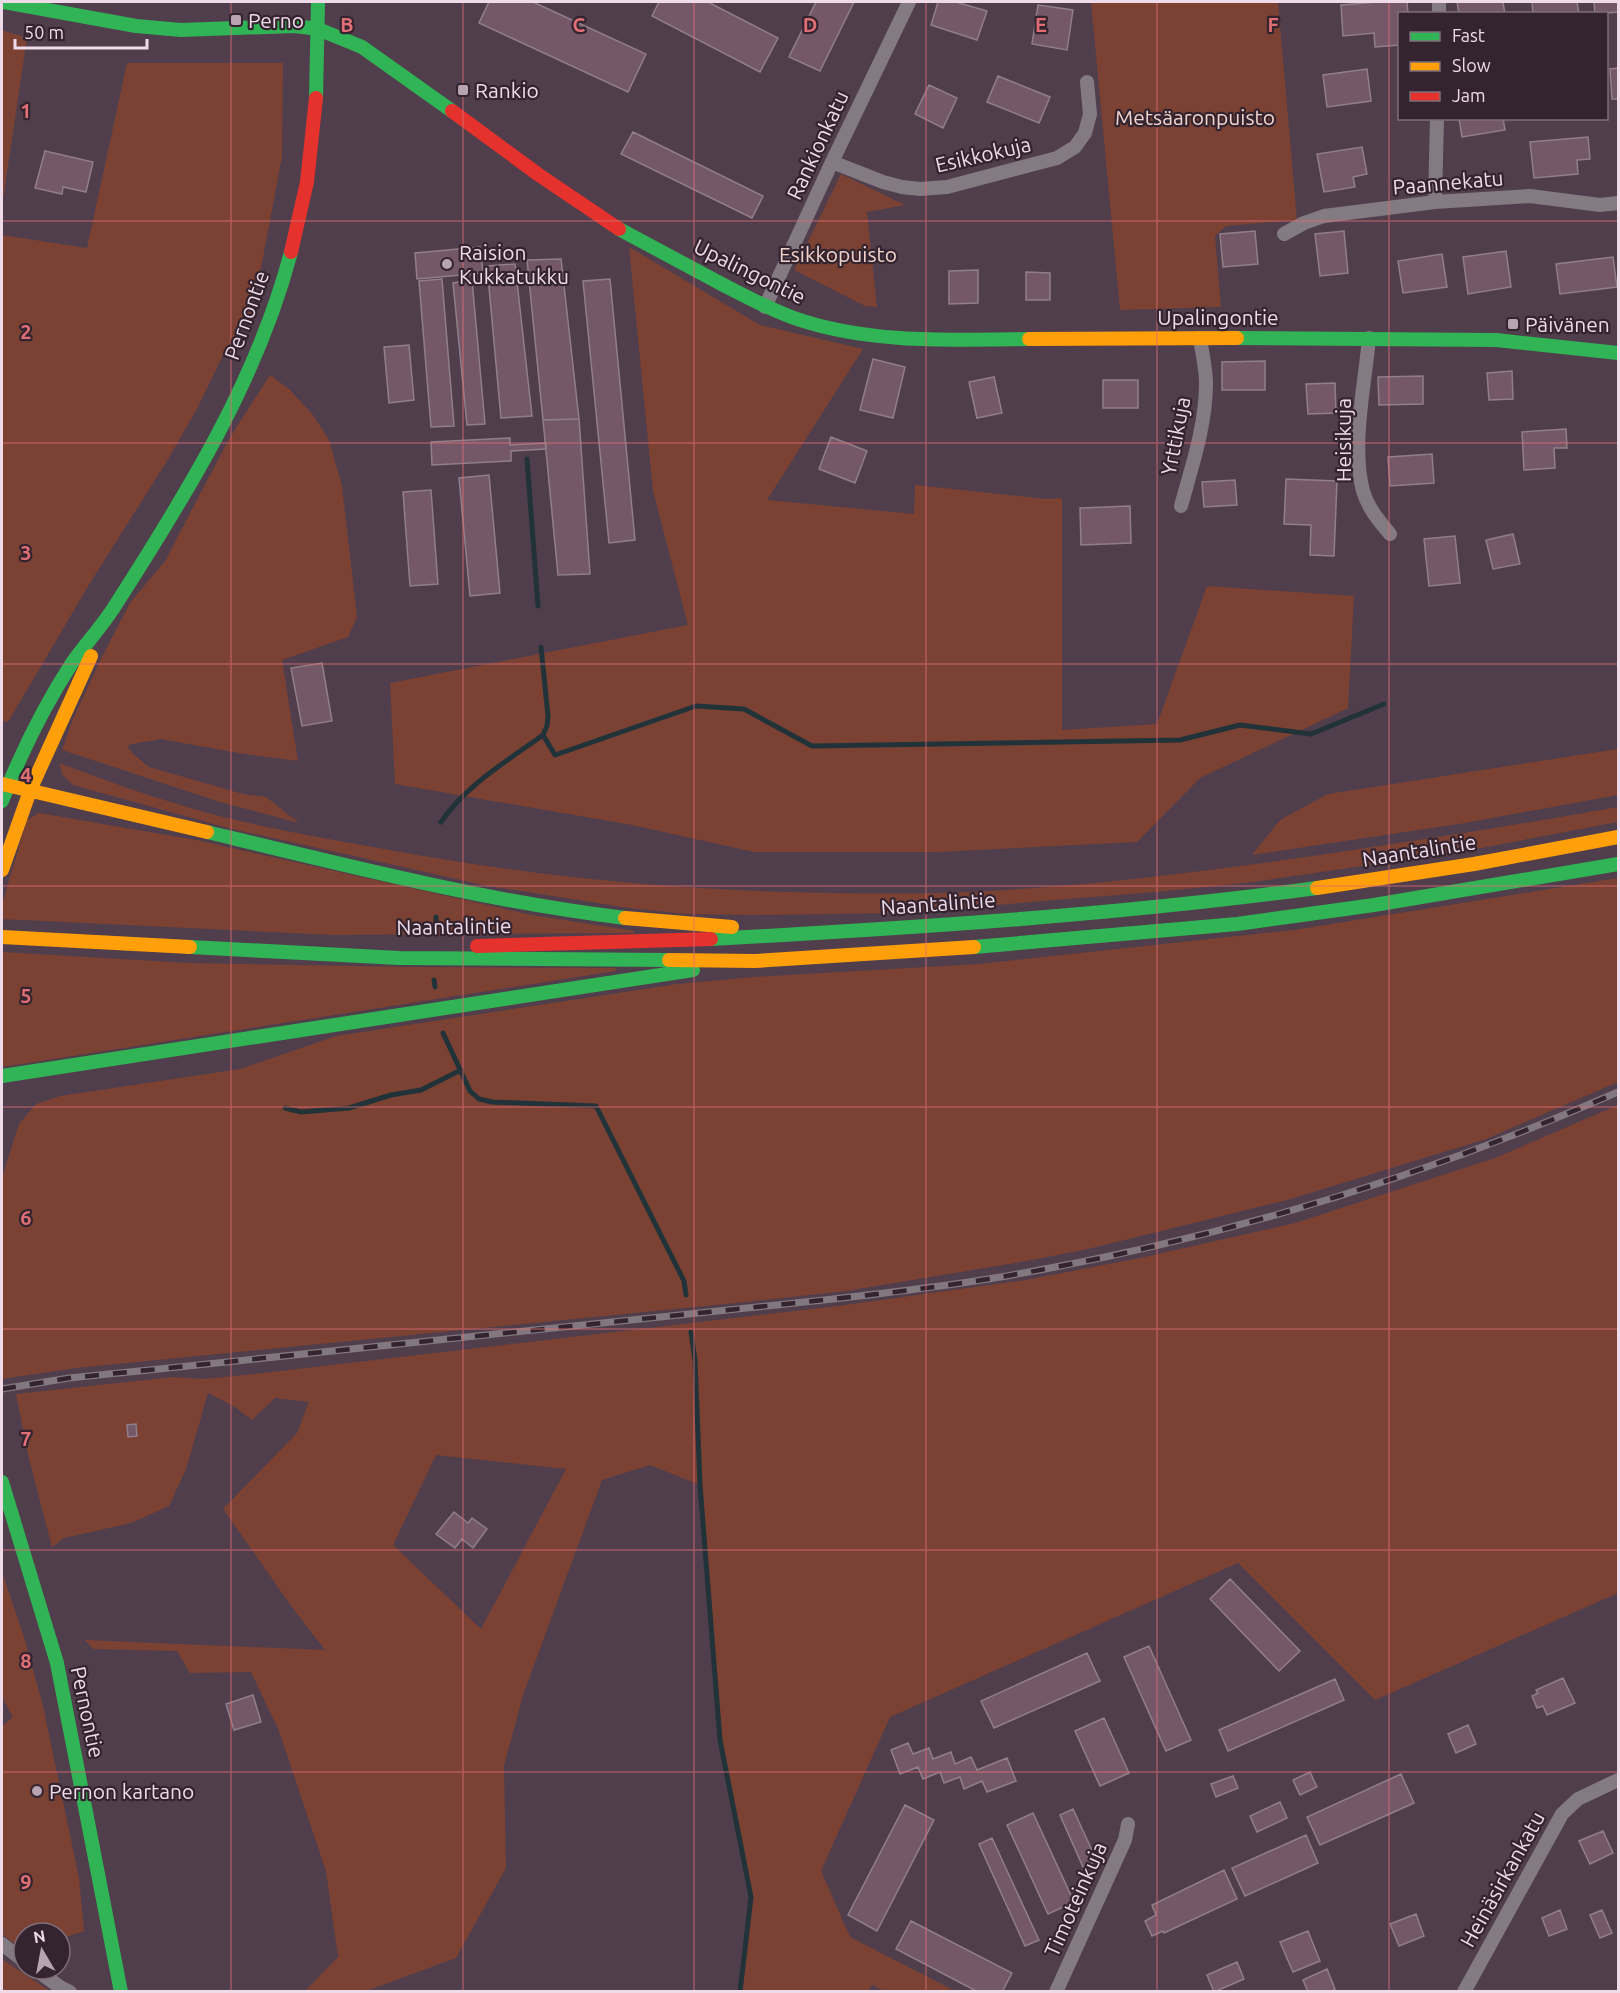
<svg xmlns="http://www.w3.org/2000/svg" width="1620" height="1993" viewBox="0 0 1620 1993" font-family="Ubuntu,sans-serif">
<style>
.green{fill:#7b4234;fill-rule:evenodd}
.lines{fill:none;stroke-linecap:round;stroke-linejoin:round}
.stream{stroke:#213339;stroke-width:5}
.building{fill:#755867;stroke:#907f88;stroke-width:1.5}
.street{stroke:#837a82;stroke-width:14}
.fast{stroke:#30b455;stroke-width:14}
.slow{stroke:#ff9f0a;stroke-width:14}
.jam{stroke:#e5322d;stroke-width:14}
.rail-casing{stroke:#83787f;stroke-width:7}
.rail{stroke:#33242f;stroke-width:4.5;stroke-dasharray:14;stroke-linecap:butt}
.grid{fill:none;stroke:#e06f75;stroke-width:1.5;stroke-opacity:0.55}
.poi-dot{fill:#b7a3b2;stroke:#33242f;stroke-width:2}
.labels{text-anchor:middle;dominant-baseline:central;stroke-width:4.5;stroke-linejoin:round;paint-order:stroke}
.poi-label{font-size:21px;fill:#efdae9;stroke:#33242f;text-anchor:start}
.park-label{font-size:21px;fill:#f1d3cb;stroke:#33242f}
.street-label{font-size:21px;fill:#efdae9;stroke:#33242f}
.grid-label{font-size:20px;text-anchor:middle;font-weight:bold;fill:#e06f75;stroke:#33242f;stroke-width:4.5;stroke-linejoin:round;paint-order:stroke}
</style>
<rect width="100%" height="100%" fill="#503e4c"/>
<!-- green -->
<path class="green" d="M1091 2H1278L1297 220 1226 226 1215 236 1221 307 1120 310Z
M2 30 27 38 2 206Z
M127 63H283L282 157 253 310 224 353 197 409 167 461 90 583 8 722 2 721V235L87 248Z
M841 174 905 205 867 212 877 307 865 306 794 270Z
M629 247 760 325 863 349 767 500 914 514 915 485 1046 499 1062 498V730L1157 724 1207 586 1354 596 1348 708 1200 778 1137 842 938 852H754L632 825 395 784 390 683 688 625 653 491Z
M270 375 289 389 313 415 329 440 342 486 357 617 348 637 282 660 298 761 238 753 161 739 127 745 133 754 149 767 243 794 266 797 299 823 220 802 62 750 73 719 101 659 130 603 165 561 229 439Z
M1618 749V795L1465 823 1252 855 1280 820 1328 794Z
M59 763C101 779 144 794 187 807 248 825 311 836 373 847 526 876 675 891 830 893 883 894 936 894 989 891 1098 885 1205 871 1313 856 1415 841 1517 825 1618 807V822L1465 851 1253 882 1166 891 899 913 754 915 686 914 629 908 488 886 228 828 73 785 63 775Z
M39 813 196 840 532 915 635 931 634 933 332 935 2 919V904L27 820Z
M1618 878V1082L1486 1139 1291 1199 1088 1249 1021 1262 846 1291 746 1302 76 1368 2 1379V1177L19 1124 36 1104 60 1096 240 1069 336 1036 677 984 754 977 979 964 1294 930Z
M2 952 189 963 411 967 615 968 616 971 2 1067Z
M1618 1105V1593L1375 1700 1238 1563 890 1717 821 1871 850 1937 955 1991H885L872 1985 869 1991H740L751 1897 720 1740 700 1485 650 1465 602 1480 523 1695 504 1766 506 1868 456 1958 366 1991H305L338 1957 326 1871 279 1731 251 1672 190 1673 177 1651 94 1649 84 1640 325 1650 292 1607 223 1509 297 1433 309 1402 275 1398 252 1420 235 1407 208 1393 186 1469 169 1506 131 1523 64 1538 52 1547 29 1459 16 1394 173 1377 204 1379 263 1373 838 1306 1026 1280 1140 1258 1295 1223 1495 1158ZM436 1455 566 1469 481 1629 393 1545Z
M2 1572 24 1637 43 1706 79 1878 84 1931 60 1939V1933H24V1951L2 1934V1726L13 1717 2 1697Z
M2 1959 50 1991H2Z"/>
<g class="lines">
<!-- stream -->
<path class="stream" d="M527 459 538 606
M541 647 548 716 547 726 543 735
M441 822C466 785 507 761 543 735L555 755 696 706 744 709 812 746 1180 740 1240 725 1311 734 1384 704
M436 917V923
M434 980 435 987
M443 1033 470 1091 479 1099 492 1102 596 1106 684 1281 686 1295
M285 1108 301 1112 349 1108 391 1095 421 1090 461 1070
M691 1332 695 1360 700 1485 720 1740 751 1897 740 1992"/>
</g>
<!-- building -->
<path class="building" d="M489 2H533L646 54 628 92 479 23Z
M659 2H708L778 38 760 72 652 16Z
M816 2H854L820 71 789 57Z
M938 2H956L987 11 977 40 931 25Z
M1378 2H1407L1408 14H1400V45L1375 47 1374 33 1343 36 1341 5Z
M1457 2H1503L1505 14H1459Z
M1532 2H1577L1579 14H1533Z
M1594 2H1618V12L1595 14Z
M1038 5 1073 10 1067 50 1032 44Z
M1618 68V99H1612L1610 69Z
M1367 69 1371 101 1327 107 1323 75Z
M998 76 1050 97 1039 123 987 102Z
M929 85 957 98 943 128 915 114Z
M1459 118H1503L1505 130 1462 137Z
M633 132 763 196 752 218 621 154Z
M1588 137 1590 159 1577 160 1578 174 1534 178 1530 142Z
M1362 147 1367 174 1353 177 1355 187 1324 192 1317 154Z
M45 151 93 162 86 192 63 187 62 194 35 188Z
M1255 231 1258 264 1223 267 1220 234Z
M1344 231 1348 273 1320 276 1315 234Z
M480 247 483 273 417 279 415 253Z
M1506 251 1511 287 1468 294 1463 257Z
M1442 254 1447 287 1403 293 1398 261Z
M1613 257 1617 287 1560 294 1556 264Z
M561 259 579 419 543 420 527 260Z
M515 264 532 416 501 418 487 266Z
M978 270V303L949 304V271Z
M1026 272 1050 273V300H1026Z
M442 279 454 426 431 427 419 281Z
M610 279 635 540 609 543 583 281Z
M472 280 485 424 467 425 453 283Z
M409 345 414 400 389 403 384 347Z
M873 359 905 367 893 418 860 410Z
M1265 361V390H1222V362Z
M1512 371 1513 399 1489 400 1487 373Z
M1423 376V404L1379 405 1378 377Z
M994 377 1002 413 977 418 969 382Z
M1103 380H1138V408H1103Z
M1335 383 1336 413 1308 414 1306 384Z
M579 419 590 574 558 575 543 420Z
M1566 429 1567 448H1554L1555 468 1524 470 1522 432Z
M831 437 867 451 855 483 819 469Z
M510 438V445L546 443V449L511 451V461L432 465 431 442Z
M1432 454 1434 483 1390 486 1388 457Z
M489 475 500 593 470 596 459 478Z
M1286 479 1337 481 1334 556 1310 555 1311 525 1284 524Z
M1235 480 1237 505 1204 507 1202 482Z
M431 490 438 584 410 586 403 492Z
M1130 506 1131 543 1081 545 1080 508Z
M1513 534 1520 564 1493 569 1486 540Z
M1455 536 1460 583 1429 586 1424 539Z
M322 663 332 721 302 726 291 668Z
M136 1424 137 1436 128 1437 127 1425Z
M454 1512 468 1523 472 1518 487 1529 473 1548 462 1539 455 1548 436 1534Z
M1230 1579 1300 1651 1279 1671 1210 1599Z
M1149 1646 1191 1740 1166 1751 1124 1657Z
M1087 1653 1100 1681 994 1728 981 1701Z
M1563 1678 1575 1703 1547 1715 1543 1706 1537 1708 1532 1696 1538 1693 1536 1690Z
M1335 1679 1344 1700 1228 1751 1219 1730Z
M253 1695 261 1722 234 1730 226 1704Z
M1104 1718 1129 1773 1100 1786 1075 1731Z
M1468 1725 1476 1744 1456 1753 1448 1734Z
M908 1743 913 1754 929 1748 933 1759 951 1752 955 1764 971 1757 977 1770 1007 1758 1016 1781 987 1792 982 1781 964 1789 960 1777 944 1783 940 1772 923 1779 918 1767 900 1774 891 1750Z
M1310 1772 1317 1787 1300 1795 1293 1780Z
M1401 1774 1414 1803 1320 1845 1307 1817Z
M1233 1776 1238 1788 1216 1797 1211 1784Z
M1280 1802 1287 1818 1257 1832 1250 1816Z
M905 1805 934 1820 877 1931 848 1915Z
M1073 1809 1097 1861 1083 1867 1060 1815Z
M1033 1813 1074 1902 1048 1914 1007 1825Z
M1603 1831 1613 1853 1590 1864 1579 1841Z
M1306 1835 1318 1863 1245 1896 1232 1868Z
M992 1838 1039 1940 1025 1946 979 1844Z
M1224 1870 1237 1899 1164 1933 1163 1931 1152 1936 1145 1921 1156 1915 1152 1905Z
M1560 1910 1567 1929 1549 1936 1542 1918Z
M1602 1910 1612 1933 1600 1938 1590 1915Z
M1416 1914 1424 1936 1399 1946 1390 1924Z
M911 1921 1012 1973 1002 1992H978L896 1949Z
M1308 1931 1320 1961 1293 1972 1280 1942Z
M1237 1962 1244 1979 1214 1992 1207 1975Z
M1327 1969 1335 1989 1329 1992H1308L1303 1980Z"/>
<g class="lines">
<!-- street -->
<path class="street" d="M1439 14V2
M832 162 883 182 902 187 920 189 947 187 1057 158 1075 147 1085 133 1090 114 1087 82
M1435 202 1437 118
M1284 234 1304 223 1324 216 1435 202 1530 196 1600 205 1618 203
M765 307 832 162 909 2
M1369 338C1365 385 1351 445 1363 491 1368 508 1379 521 1390 534
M1181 506C1192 466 1206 425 1206 383 1206 368 1202 353 1200 338
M2 1944 24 1961
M35 1969 60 1987 70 1992
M1056 1992 1125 1840 1128 1824
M1464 1992 1562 1814 1578 1799 1618 1780"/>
<!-- fast -->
<path class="fast" d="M4 2 136 26 181 30 295 26 318 29 362 47 452 111
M316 98 318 2
M619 229C651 246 683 263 716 281 741 294 766 308 794 318 868 344 952 340 1029 339
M1237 338 1496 340 1618 353
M2 801C21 753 44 706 72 663 87 642 105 623 118 601 188 492 258 378 291 252
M207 832C345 865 484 901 625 918
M711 939C913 928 1116 915 1317 888
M190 947 399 958 669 960
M974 947 1237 924 1374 905 1618 864
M2 1076 693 970
M2 1482 57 1663 121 1992"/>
<!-- slow -->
<path class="slow" d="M1029 339 1237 338
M2 784 207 832
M2 870 31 788 91 656
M1317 888 1474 864 1618 837
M625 918 732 927
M2 937 190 947
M669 960 755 961 974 947"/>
<!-- jam -->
<path class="jam" d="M452 111 539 175 619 229
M291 252 307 182 316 98
M477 946 711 939"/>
<!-- rail casing -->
<g class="rail-casing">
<path id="rail" d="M2 1389 69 1378 149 1370 824 1300C887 1293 950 1286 1012 1275 1221 1239 1425 1176 1618 1092"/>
</g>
<!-- rail -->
<use href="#rail" class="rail"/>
</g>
<!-- grid -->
<path class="grid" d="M231 2V1992M463 2V1992M694 2V1992M926 2V1992M1157 2V1992M1389 2V1992M2 221H1618M2 443H1618M2 664H1618M2 886H1618M2 1107H1618M2 1329H1618M2 1550H1618M2 1772H1618"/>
<!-- markers -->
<g class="poi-dot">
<rect x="230" y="14" width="12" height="12" rx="3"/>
<rect x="457" y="84" width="12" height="12" rx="3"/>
<circle cx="447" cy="264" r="6"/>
<rect x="1507" y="318" width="12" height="12" rx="3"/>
<circle cx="37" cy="1791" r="6"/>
</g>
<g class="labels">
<!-- poi labels -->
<g class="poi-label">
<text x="248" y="20">Perno</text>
<text x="475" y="90">Rankio</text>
<text x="459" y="252">Raision<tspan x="459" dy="24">Kukkatukku</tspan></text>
<text x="1525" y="324">Päivänen</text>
<text x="49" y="1791">Pernon kartano</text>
</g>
<!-- park labels -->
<g class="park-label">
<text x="1195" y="117">Metsäaronpuisto</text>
<text x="838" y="254">Esikkopuisto</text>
</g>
<!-- street labels -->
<g class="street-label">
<text transform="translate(817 145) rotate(-65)">Rankionkatu</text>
<text transform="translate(983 154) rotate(-13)">Esikkokuja</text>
<text transform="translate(1448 182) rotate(-5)">Paannekatu</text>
<text transform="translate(750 271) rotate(26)">Upalingontie</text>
<text transform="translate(246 315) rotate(-70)">Pernontie</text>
<text x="1218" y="317">Upalingontie</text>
<text transform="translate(1175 436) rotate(-79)">Yrttikuja</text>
<text transform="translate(1343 440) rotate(-90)">Heisikuja</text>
<text transform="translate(1419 850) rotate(-9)">Naantalintie</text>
<text transform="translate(938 903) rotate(-4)">Naantalintie</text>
<text transform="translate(454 926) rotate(-1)">Naantalintie</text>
<text transform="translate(88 1712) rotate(78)">Pernontie</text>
<text transform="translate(1502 1879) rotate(-61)">Heinäsirkankatu</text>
<text transform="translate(1075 1899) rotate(-66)">Timoteinkuja</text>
</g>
</g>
<g class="grid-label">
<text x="347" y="32">B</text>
<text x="579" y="32">C</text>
<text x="810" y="32">D</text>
<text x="1041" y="32">E</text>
<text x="1273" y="32">F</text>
<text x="26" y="118">1</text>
<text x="26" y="339">2</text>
<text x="26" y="560">3</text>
<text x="26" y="782">4</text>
<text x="26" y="1003">5</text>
<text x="26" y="1225">6</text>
<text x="26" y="1446">7</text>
<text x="26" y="1668">8</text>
<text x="26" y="1889">9</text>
</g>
<!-- border -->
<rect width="1620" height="1993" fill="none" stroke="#efdae9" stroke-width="6"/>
<!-- legend -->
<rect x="1398" y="12" width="210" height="108" fill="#33242f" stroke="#7e6d79" stroke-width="1.5"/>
<rect x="1410" y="32" width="30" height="9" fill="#30b455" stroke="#7e6d79" stroke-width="1.5"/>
<text x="1452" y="42" font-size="18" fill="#efdae9">Fast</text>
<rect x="1410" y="62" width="30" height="9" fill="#ff9f0a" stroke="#7e6d79" stroke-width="1.5"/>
<text x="1452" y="72" font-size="18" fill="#efdae9">Slow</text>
<rect x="1410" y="92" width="30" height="9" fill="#e5322d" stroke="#7e6d79" stroke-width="1.5"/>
<text x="1452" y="102" font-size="18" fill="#efdae9">Jam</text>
<!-- north arrow -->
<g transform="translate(42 1951) rotate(350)"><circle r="28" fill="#33242f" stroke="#7e6d79" stroke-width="1.5"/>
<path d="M0-4.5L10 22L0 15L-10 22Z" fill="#b7a3b2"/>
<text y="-9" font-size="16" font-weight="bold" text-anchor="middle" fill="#efdae9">N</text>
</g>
<!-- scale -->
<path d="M15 39v9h132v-9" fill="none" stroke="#efdae9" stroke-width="3"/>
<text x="24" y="39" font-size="18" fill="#efdae9" stroke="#33242f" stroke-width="4.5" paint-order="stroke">50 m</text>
</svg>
